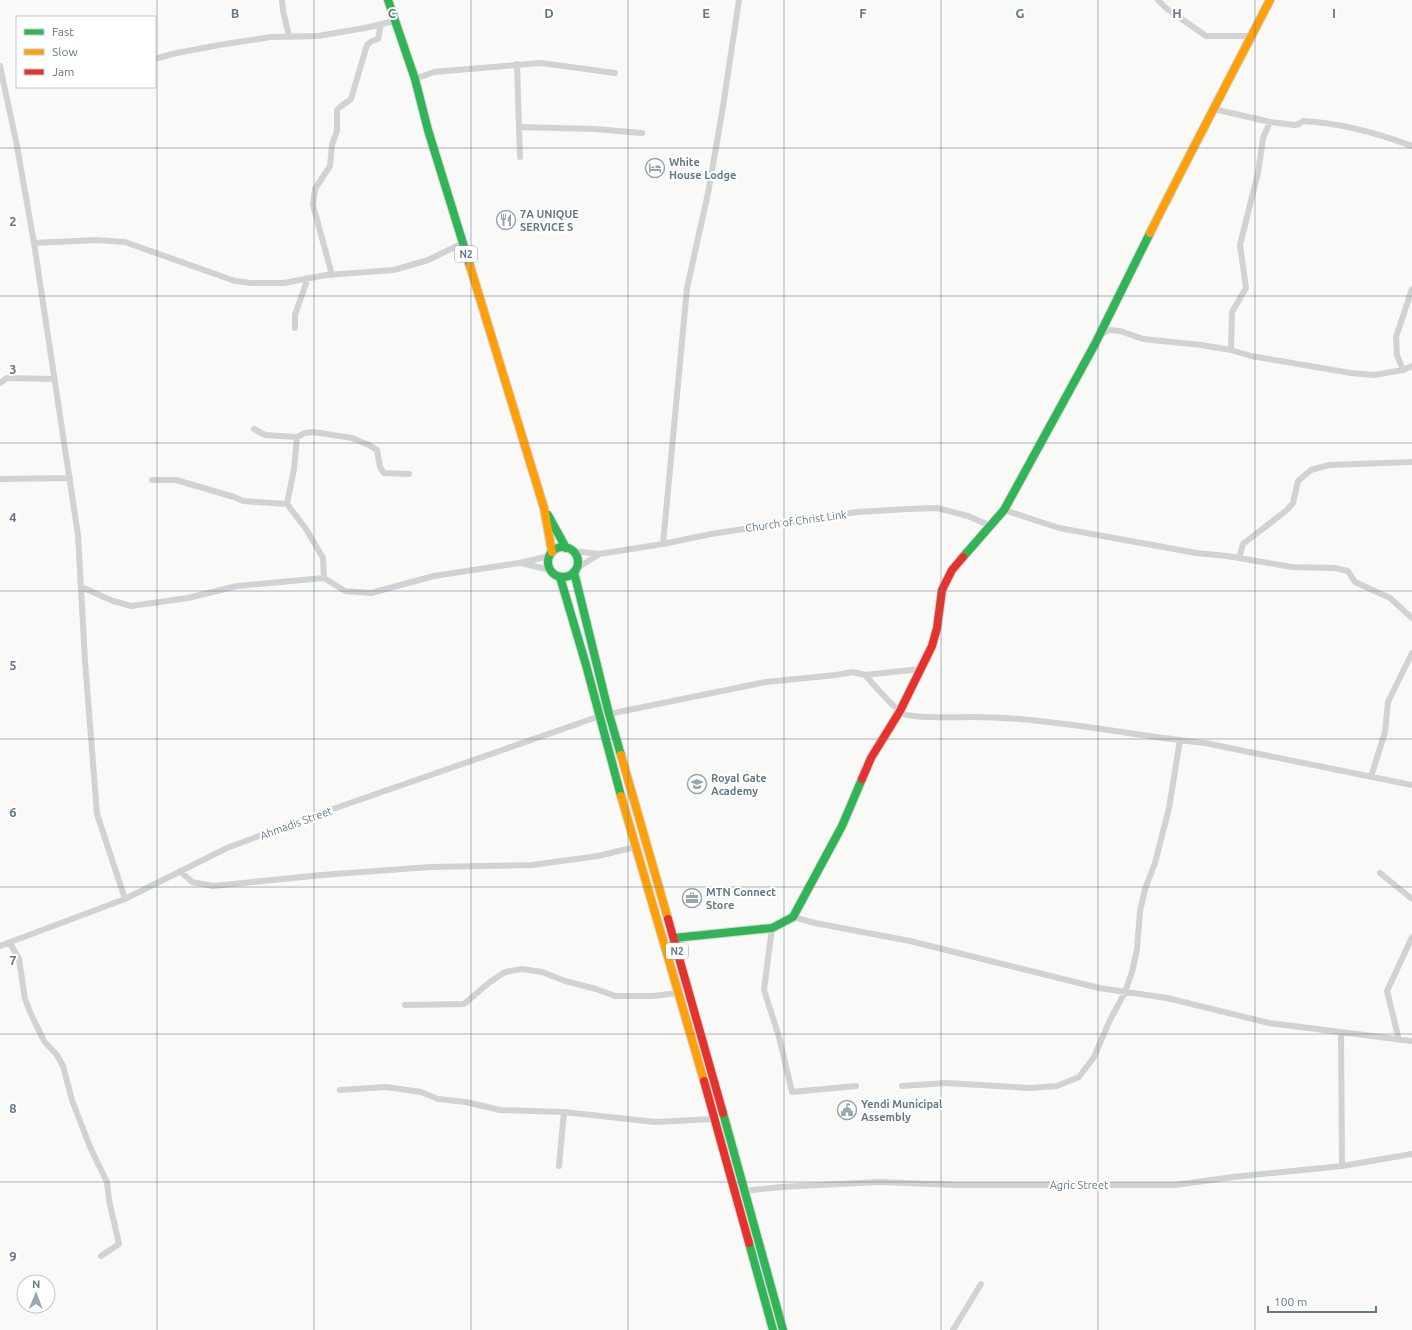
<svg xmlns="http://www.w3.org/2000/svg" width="1412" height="1330" viewBox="0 0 1412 1330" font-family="Ubuntu,sans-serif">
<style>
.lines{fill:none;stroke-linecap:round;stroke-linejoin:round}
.fast-casing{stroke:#d5d6d6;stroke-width:10}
.slow-casing{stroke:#d5d6d6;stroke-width:10}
.jam-casing{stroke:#d5d6d6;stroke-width:10}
.street{stroke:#d1d2d3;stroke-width:6}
.fast{stroke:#30b455;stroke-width:8}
.slow{stroke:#ff9f0a;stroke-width:8}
.jam{stroke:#e5322d;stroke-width:8}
.grid{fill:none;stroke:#637984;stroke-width:1;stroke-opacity:0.55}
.labels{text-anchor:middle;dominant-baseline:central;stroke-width:4;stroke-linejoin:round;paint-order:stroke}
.shield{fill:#fff;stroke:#92a1a9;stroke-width:1}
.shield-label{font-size:10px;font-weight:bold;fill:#637984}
.poi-label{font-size:11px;font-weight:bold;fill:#637984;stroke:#fff;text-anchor:start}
.street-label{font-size:11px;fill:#637984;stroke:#fff}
.grid-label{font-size:13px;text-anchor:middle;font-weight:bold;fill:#637984;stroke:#fff;stroke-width:4;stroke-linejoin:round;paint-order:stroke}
</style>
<rect width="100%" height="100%" fill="#f9f9f8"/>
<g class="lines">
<!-- fast casing -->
<g class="fast-casing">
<path id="fast" d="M388 0 415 79 428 130 470 266
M548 515 566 548
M548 562a15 15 0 1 1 30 0a15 15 0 1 1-30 0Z
M963 557 1004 510 1095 344 1150 233
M574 572 609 714 621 755
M560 577 586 665 621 796
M674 938 772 928 793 917 842 826 862 779
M723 1113 783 1330
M749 1243 773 1330"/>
</g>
<!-- slow casing -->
<g class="slow-casing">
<path id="slow" d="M1150 233C1189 155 1230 78 1270 0
M470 266 544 508 552 552
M621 755 668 919
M621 796 704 1081"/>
</g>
<!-- jam casing -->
<g class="jam-casing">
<path id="jam" d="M862 779 871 758 900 711 932 646 937 628 942 590 952 570 963 557
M668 919 723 1113
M704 1081 749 1243"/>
</g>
<!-- street -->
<path class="street" d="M282 0 283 11 289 36
M1158 0 1166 8 1206 36H1251
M155 59 172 54 219 45 271 37 318 36 365 28 394 21
M517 64 520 157
M0 66 17 146 34 243 78 535 85 661 97 814 125 899
M415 79 434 72 541 63 615 73
M1214 109 1270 122 1295 125 1299 124 1303 121C1340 123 1377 133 1412 146
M519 127 595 129 642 133
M34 243 97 240 125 242 235 281 251 283H284L326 275 394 270 428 260 463 243
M332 275 313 205 315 189 330 166 332 145 337 131V110L340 107 351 99 367 45 372 41 378 39 381 24
M295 328V315L308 278
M1100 335 1109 330 1120 331 1143 339 1201 345 1231 350 1251 356 1351 373 1374 375 1403 370 1412 366
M1231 350 1232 312 1246 288 1240 245 1258 173 1263 138 1270 122
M1403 370 1397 355 1396 337 1412 289
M0 383 7 378 54 379
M254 429 265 435 297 437 294 469 287 504
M297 437 305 433 313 432 352 438 369 445 377 450 380 467 384 473 409 474
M0 479 70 478
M152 480H176L234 497 243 501 287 504 306 529 323 558 324 578
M1004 510 1059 528 1196 553 1227 556 1292 567 1335 568 1348 571 1355 582 1390 598 1412 618
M663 544 687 288 708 193 722 113 739 0
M573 551 599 554 663 544 711 534 857 512 908 509 937 508 968 516 991 526
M1239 558 1243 544 1287 510 1293 503 1298 481 1311 470 1329 465 1412 462
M521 563 550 570
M576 569 599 554
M81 587 113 601 131 606 188 598 237 586 324 578 345 591 371 593 434 576 519 563 550 556
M865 675C873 684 895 710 904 714 915 719 956 717 970 717 1049 717 1127 735 1205 743L1412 785
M609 714 766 682 836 675 853 672 865 675 920 669
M1371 777 1385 732 1388 702 1412 653
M180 871 192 882 213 886 322 875 430 867 532 865 598 856 635 847
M1380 873 1412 899
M793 917 815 923 910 941 1099 988 1167 998 1269 1023 1412 1041
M772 928 764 990 779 1037 792 1092 856 1086
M10 943 19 959 25 999 30 1012 44 1041 57 1055 63 1066 72 1100 90 1147 107 1182 109 1200 119 1244 101 1256
M0 946 125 899 227 848 310 817 600 716
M405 1005 464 1004 490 982 505 972 522 969 542 972 565 981 596 989 615 996H652L679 993
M1341 1032 1342 1166
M1399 1040 1387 991 1412 937
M902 1086 946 1083 1029 1088 1057 1086 1079 1077 1094 1057 1109 1022 1125 992 1132 972 1137 949 1140 911 1145 889 1155 863 1169 808 1180 740
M340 1090 386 1087 421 1092 438 1099 466 1102 500 1110 564 1112 655 1122 713 1119
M559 1166 564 1112
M744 1191 781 1187 879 1182 956 1185H1175L1233 1177 1342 1166 1412 1154
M953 1330 981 1284"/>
<!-- fast -->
<use href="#fast" class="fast"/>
<!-- slow -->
<use href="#slow" class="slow"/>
<!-- jam -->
<use href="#jam" class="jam"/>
</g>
<!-- grid -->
<path class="grid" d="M157 0V1330M314 0V1330M471 0V1330M628 0V1330M784 0V1330M941 0V1330M1098 0V1330M1255 0V1330M0 148H1412M0 296H1412M0 443H1412M0 591H1412M0 739H1412M0 887H1412M0 1034H1412M0 1182H1412"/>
<!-- icons -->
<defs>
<g id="hotel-ring" transform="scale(1)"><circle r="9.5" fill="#fff" stroke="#98a6ad" stroke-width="1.5"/><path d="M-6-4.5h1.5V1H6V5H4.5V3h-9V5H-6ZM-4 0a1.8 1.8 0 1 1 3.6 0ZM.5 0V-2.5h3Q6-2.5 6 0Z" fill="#98a6ad"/></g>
<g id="restaurant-ring" transform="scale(1)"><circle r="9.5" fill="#fff" stroke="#98a6ad" stroke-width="1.5"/><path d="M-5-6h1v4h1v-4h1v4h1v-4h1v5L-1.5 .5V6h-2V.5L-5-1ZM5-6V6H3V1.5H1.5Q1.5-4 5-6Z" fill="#98a6ad"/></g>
<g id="school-ring" transform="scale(1)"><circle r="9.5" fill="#fff" stroke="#98a6ad" stroke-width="1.5"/><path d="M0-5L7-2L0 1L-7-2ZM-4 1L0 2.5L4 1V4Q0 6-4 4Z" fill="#98a6ad"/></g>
<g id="office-ring" transform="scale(1)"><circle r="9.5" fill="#fff" stroke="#98a6ad" stroke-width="1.5"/><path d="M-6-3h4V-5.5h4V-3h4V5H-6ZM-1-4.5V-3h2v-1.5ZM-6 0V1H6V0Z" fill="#98a6ad"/></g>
<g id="civic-ring" transform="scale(1)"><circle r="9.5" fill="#fff" stroke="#98a6ad" stroke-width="1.5"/><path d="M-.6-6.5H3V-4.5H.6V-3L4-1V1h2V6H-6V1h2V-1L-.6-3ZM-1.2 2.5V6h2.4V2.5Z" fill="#98a6ad"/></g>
</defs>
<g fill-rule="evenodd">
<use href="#hotel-ring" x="655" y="168"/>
<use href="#restaurant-ring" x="506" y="220"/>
<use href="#school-ring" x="697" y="784"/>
<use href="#office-ring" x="692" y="898"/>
<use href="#civic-ring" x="847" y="1110"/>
</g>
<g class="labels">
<!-- shield labels -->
<g class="shield">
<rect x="455" y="246" width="22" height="16" rx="3"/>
<rect x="666" y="943" width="22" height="16" rx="3"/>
</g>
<g class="shield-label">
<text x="466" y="254">N2</text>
<text x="677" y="951">N2</text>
</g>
<!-- poi labels -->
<g class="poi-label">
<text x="669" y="162">White<tspan x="669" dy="13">House Lodge</tspan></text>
<text x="520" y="214">7A UNIQUE<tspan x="520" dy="13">SERVICE S</tspan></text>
<text x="711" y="778">Royal Gate<tspan x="711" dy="13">Academy</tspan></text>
<text x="706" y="892">MTN Connect<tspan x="706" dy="13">Store</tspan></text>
<text x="861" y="1104">Yendi Municipal<tspan x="861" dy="13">Assembly</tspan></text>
</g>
<!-- street labels -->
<g class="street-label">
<text transform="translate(796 521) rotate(-8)">Church of Christ Link</text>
<text transform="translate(296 823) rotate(-20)">Ahmadis Street</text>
<text x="1079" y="1185">Agric Street</text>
</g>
</g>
<g class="grid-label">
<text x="235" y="18">B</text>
<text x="392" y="18">C</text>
<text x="549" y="18">D</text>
<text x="706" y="18">E</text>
<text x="863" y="18">F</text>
<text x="1020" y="18">G</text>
<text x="1177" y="18">H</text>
<text x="1334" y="18">I</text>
<text x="13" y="226">2</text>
<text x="13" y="374">3</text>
<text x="13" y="522">4</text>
<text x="13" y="670">5</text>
<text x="13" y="817">6</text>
<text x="13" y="965">7</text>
<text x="13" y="1113">8</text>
<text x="13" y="1261">9</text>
</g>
<!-- legend -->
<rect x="16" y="16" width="140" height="72" fill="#ffffff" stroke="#c1c9ce"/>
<rect x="24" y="29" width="20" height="6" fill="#30b455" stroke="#c1c9ce"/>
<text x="52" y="36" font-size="12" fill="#637984">Fast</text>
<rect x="24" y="49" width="20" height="6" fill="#ff9f0a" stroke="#c1c9ce"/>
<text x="52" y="56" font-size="12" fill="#637984">Slow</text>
<rect x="24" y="69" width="20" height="6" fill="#e5322d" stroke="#c1c9ce"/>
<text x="52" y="76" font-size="12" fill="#637984">Jam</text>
<!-- north arrow -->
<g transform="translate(36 1294) rotate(1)"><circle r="19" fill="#ffffff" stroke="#c1c9ce"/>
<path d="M0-3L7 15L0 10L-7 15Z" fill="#98a6ad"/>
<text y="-6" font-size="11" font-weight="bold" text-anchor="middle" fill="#637984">N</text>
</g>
<!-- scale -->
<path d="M1268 1306v6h108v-6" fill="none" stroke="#637984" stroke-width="2"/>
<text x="1274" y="1306" font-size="12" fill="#637984" stroke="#ffffff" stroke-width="3" paint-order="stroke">100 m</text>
</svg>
